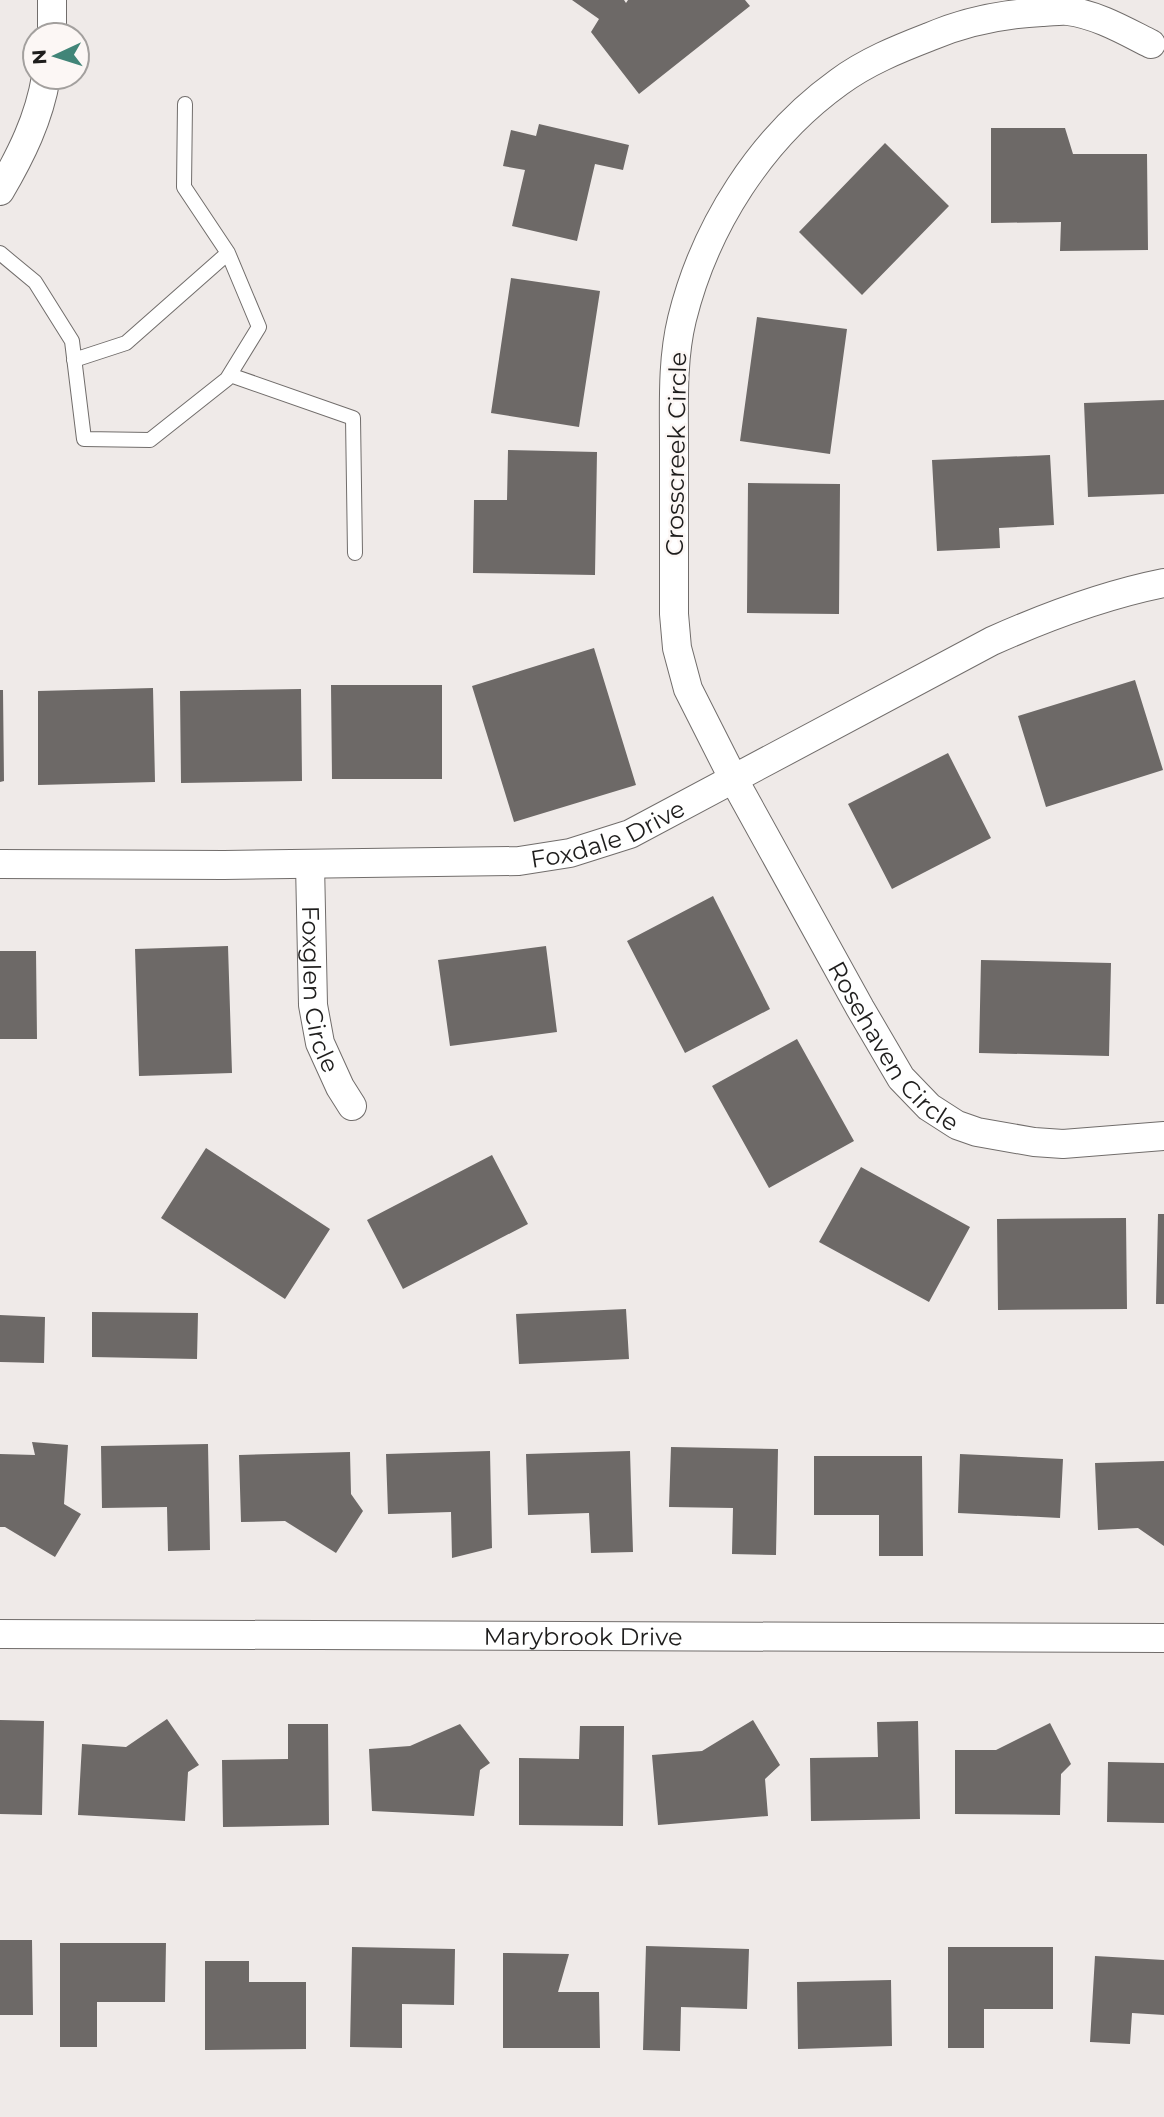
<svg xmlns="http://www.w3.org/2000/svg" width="1164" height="2117" viewBox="0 0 1164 2117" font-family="Montserrat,sans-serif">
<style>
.building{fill:#6d6967}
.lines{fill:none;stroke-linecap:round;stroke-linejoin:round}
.service-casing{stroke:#716d6b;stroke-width:16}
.minor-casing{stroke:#716d6b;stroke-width:30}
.service{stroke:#fff;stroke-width:14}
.minor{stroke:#fff;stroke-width:28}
.labels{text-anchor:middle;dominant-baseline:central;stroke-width:5;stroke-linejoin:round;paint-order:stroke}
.street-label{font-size:24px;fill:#1e1d1c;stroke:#fcf7f5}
</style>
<rect width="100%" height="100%" fill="#efeae8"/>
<!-- building -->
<path class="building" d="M572 0H624L626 3 628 0H745L750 6 639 94 591 32 599 19Z
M539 124 629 145 623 170 595 164 577 241 512 226 525 170 503 166 511 130 536 136Z
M991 128H1065L1073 154H1147L1148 250 1060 251 1061 222 991 223Z
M885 143 949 206 862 295 799 232Z
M511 278 600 291 579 427 491 413Z
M757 317 847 329 830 454 740 441Z
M1164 400V494L1088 497 1084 403Z
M508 450 597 452 595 575 473 573 474 500H507Z
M1050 455 1054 525 999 528 1000 548 937 551 932 460Z
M748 483 840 484 839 614 747 613Z
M594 648 636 785 514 822 472 686Z
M1135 680 1163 770 1046 807 1018 716Z
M331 685H442V779H332Z
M153 688 155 782 38 785V691Z
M301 689 302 781 181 783 180 691Z
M0 690H3L4 781 0 782Z
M948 753 991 838 892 889 848 804Z
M713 896 770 1009 685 1053 627 941Z
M228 946 232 1073 139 1076 135 949Z
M546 946 557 1032 450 1046 438 960Z
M0 951H36L37 1039H0Z
M981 960 1111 963 1109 1056 979 1053Z
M797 1039 854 1141 769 1188 712 1086Z
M206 1148 330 1229 285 1299 161 1218Z
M492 1155 528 1224 403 1289 367 1220Z
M861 1167 970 1227 929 1302 819 1242Z
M1158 1214H1164V1304H1156Z
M1126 1218 1127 1309 998 1310 997 1219Z
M626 1309 629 1359 519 1364 516 1314Z
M92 1312 198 1313 197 1359 92 1357Z
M0 1315 45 1317 44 1363 0 1362Z
M32 1442 68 1445 64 1504 81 1514 55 1557 5 1527H0V1454L35 1455Z
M208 1444 210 1550 168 1551 167 1507 102 1508 101 1446Z
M671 1447 778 1449 776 1555 732 1554 733 1508 669 1507Z
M490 1451 492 1548 452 1558 451 1512 388 1514 386 1454Z
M630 1451 633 1552 591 1553 589 1513 528 1515 526 1454Z
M350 1452 351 1494 363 1511 336 1553 285 1521 241 1522 239 1455Z
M960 1454 1063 1459 1060 1518 958 1513Z
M814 1456H922L923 1556H879V1515H814Z
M1164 1461V1546L1138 1528 1098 1530 1095 1463Z
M167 1719 199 1765 188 1772 185 1821 78 1815 82 1744 126 1747Z
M0 1720 44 1721 42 1815 0 1814Z
M753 1720 780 1765 765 1779 768 1816 658 1825 652 1755 702 1751Z
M918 1721 920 1819 811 1821 810 1758 878 1757 877 1722Z
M1050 1723 1071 1764 1061 1774 1060 1815 955 1814V1750H996Z
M288 1724H328L329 1825 223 1827 222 1760 288 1759Z
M460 1724 490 1763 480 1770 474 1816 372 1811 369 1749 410 1746Z
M580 1726H624L623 1826 519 1825V1758L579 1759Z
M1108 1762 1164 1763V1823L1107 1822Z
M0 1940H32L33 2015H0Z
M60 1943H166L165 2002H97V2047H60Z
M646 1946 749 1949 747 2009 681 2007 680 2051 643 2050Z
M352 1947 455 1949 454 2005 402 2004V2048L350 2047Z
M948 1947H1053V2009H984V2048H948Z
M503 1953 569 1954 558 1992H599L600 2048H503Z
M1095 1956 1164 1960V2015L1132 2013 1130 2044 1090 2042Z
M205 1961H249V1982H306V2049L205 2050Z
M891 1980 892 2046 798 2049 797 1982Z"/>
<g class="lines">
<!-- service casing -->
<g class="service-casing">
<path id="service" d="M0 253 35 282 72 341 84 439 150 440 227 379 259 327 228 253 184 187 185 104
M74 360 126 343 228 253
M230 375 353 418 355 553"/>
</g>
<!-- minor casing -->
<g class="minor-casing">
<g id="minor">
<path d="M52 35V0"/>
<path id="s1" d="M1151 44C1125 31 1098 15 1068 11 1060 10 1050 12 1042 12 1002 14 966 21 929 37 898 49 866 62 839 82 761 138 705 226 682 319 672 360 674 403 674 445 674 501 674 558 674 614L677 648 688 689 734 780 860 1008 901 1078 929 1107 957 1125 977 1132 1034 1142 1063 1144 1164 1136"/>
<path d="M0 191C21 155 39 119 46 77"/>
<path id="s2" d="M0 864 224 865 519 861 570 853 630 834 992 641C1048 616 1104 595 1164 583"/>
<path id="s3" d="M310 864 313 1005 320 1043 340 1087 352 1106"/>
<path id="s4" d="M0 1634 1164 1638"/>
</g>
</g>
<!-- service -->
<use href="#service" class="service"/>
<!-- minor -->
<use href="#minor" class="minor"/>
</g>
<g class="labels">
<!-- street labels -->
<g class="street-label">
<text transform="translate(676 454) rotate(-89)">Crosscreek Circle</text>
<text stroke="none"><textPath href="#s2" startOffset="612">Foxdale Drive</textPath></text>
<text stroke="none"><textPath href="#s3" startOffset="126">Foxglen Circle</textPath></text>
<text stroke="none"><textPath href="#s1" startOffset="1409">Rosehaven Circle</textPath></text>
<text stroke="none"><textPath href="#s4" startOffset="583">Marybrook Drive</textPath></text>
</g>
</g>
<!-- north arrow -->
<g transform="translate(56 56) rotate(266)"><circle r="33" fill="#fcf7f5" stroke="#a3a09e" stroke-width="2"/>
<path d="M0-5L12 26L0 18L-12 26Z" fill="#418578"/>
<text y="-10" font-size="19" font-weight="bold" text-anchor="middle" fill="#1e1d1c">N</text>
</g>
</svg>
